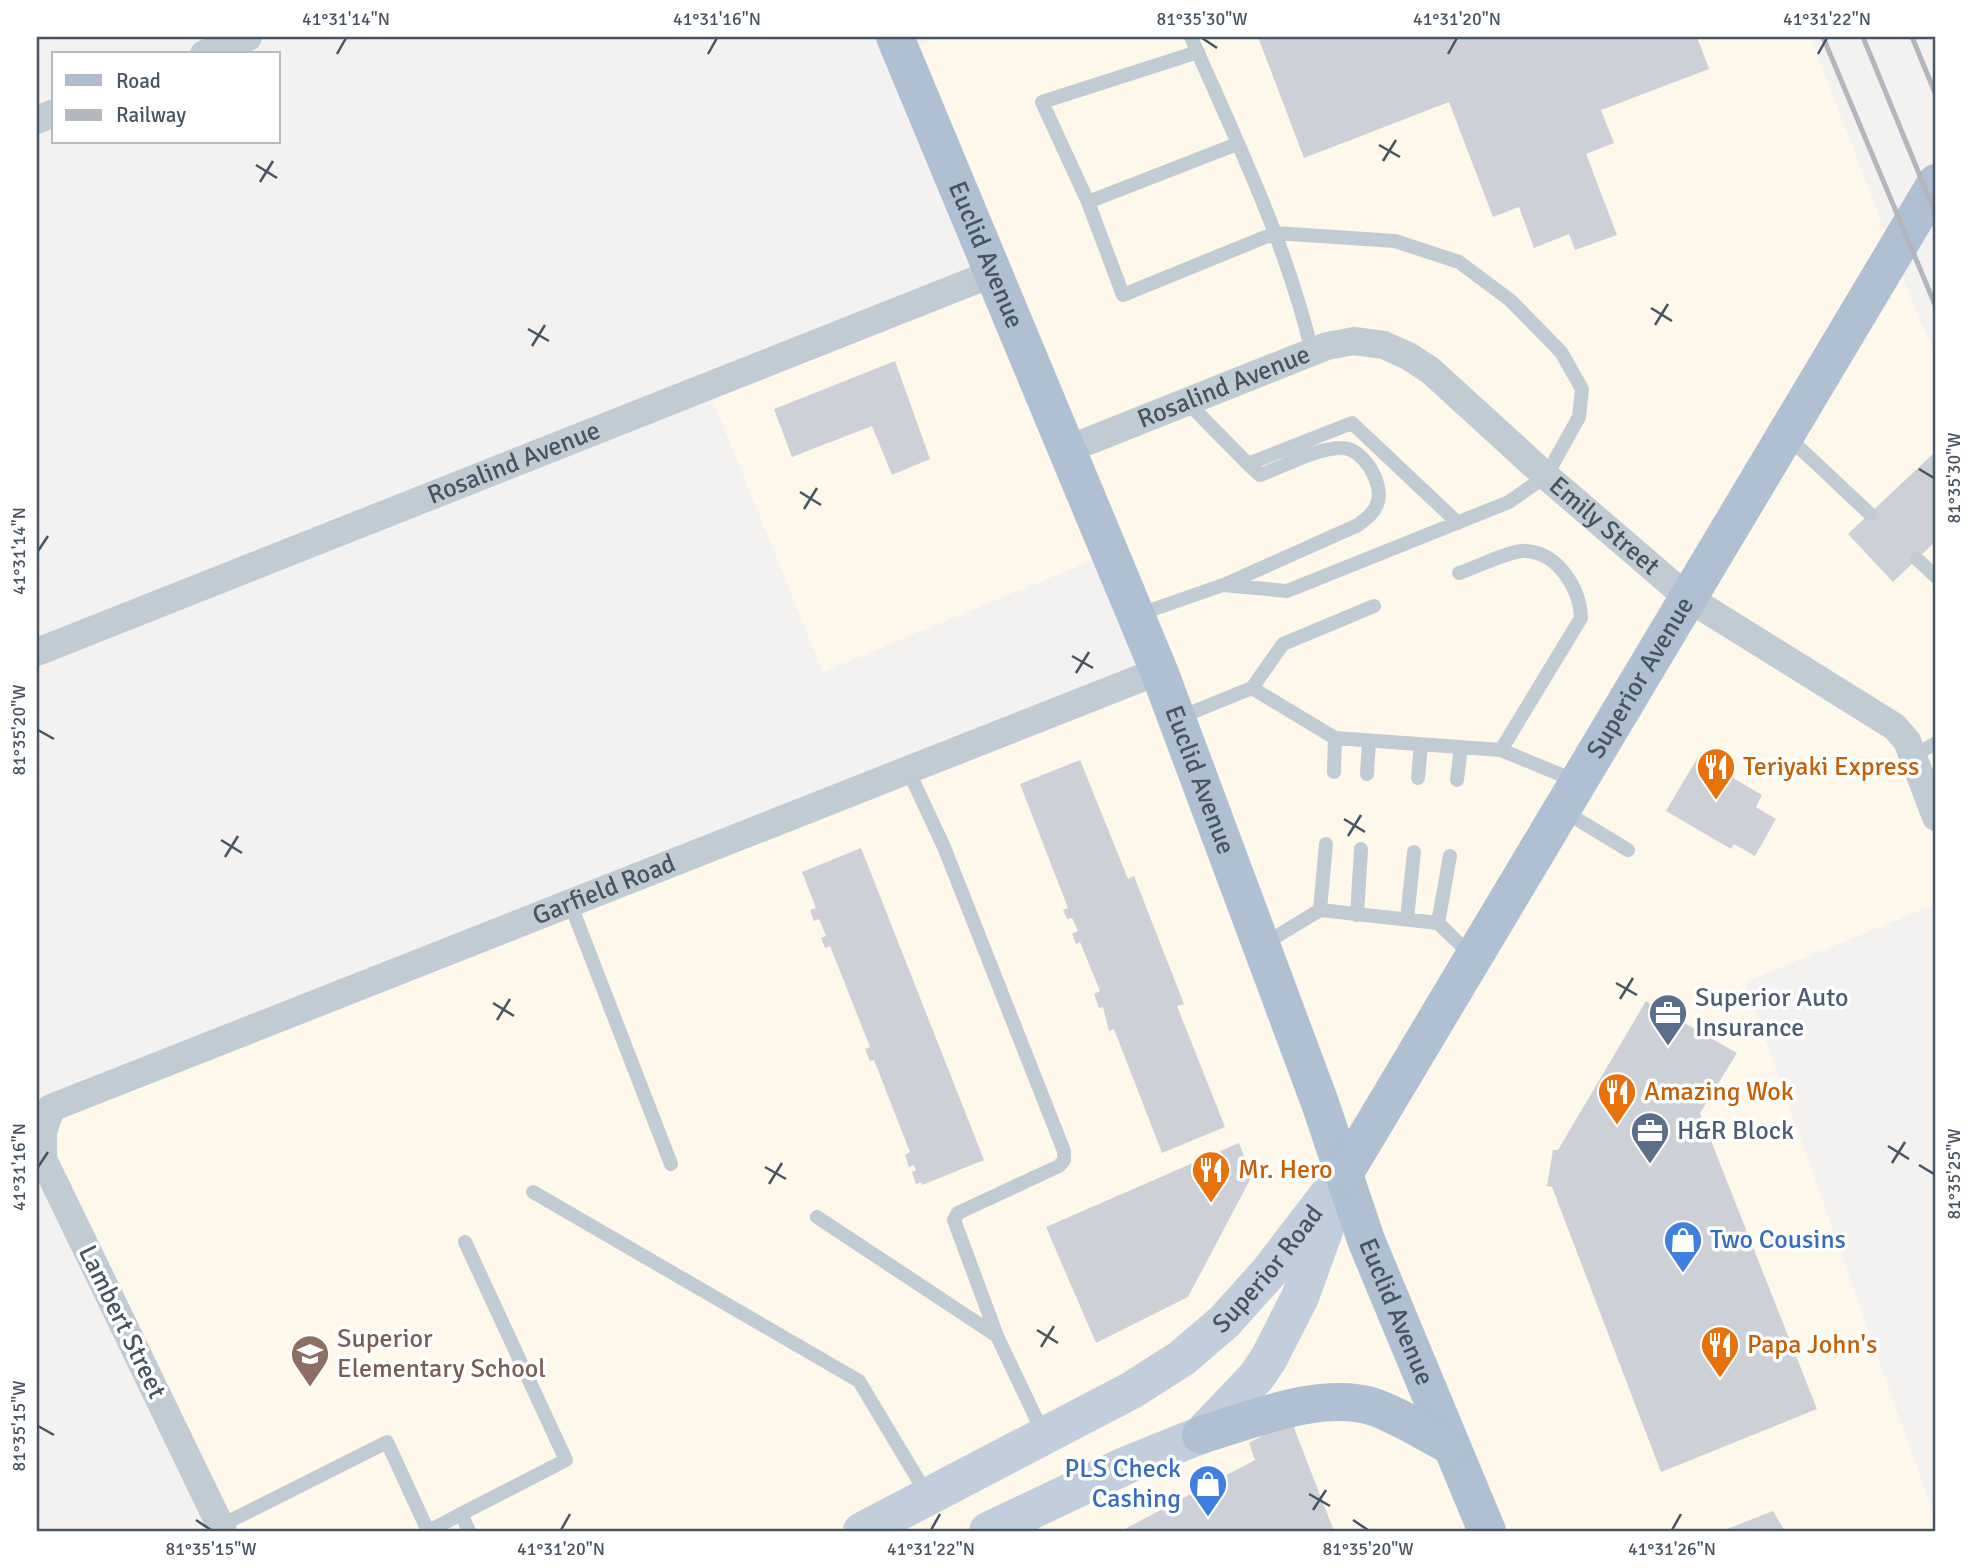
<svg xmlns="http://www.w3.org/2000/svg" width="1973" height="1568" viewBox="0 0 1973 1568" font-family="Signika,sans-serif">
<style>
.commercial{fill:#fef8eb}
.building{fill:#cdd0d6}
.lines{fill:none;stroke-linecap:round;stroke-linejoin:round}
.lane{stroke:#c1cbd4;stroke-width:14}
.street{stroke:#c1cbd4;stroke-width:28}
.secondary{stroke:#c2cedb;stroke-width:38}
.primary{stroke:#aec0d2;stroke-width:38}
.rail{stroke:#b3b6bc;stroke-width:5}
.ticks{fill:none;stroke:#475461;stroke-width:2.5}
.labels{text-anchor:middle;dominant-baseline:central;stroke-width:7;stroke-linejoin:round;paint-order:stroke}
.street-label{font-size:26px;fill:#475461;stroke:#fff}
.food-label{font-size:26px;fill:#c56008;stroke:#fff;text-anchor:start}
.service-label{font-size:26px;fill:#4e5e75;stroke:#fff;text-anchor:start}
.shop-label{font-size:26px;fill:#366cbe;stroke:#fff;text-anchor:start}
.education-label{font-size:26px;fill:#785e54;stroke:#fff;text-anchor:start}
.neatline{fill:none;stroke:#475461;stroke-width:2.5}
.ticks-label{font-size:18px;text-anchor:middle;fill:#475461}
</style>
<rect width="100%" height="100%" fill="#f4f1f1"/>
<!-- commercial -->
<path class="commercial" d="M939 37H1810L1918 317 1936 356V904L1745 982 1936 1522V1531H221L43 1159 51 1108 1159 672 1109 553 823 672 707 386 991 273 902 53Z"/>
<!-- building -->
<path class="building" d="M1258 37H1697L1709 69 1601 110 1614 143 1586 154 1617 235 1575 250 1569 234 1534 248 1519 207 1493 217 1449 102 1304 158Z
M895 361 930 459 892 475 872 426 792 457 774 409Z
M1936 451V541L1893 582 1848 534Z
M1698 757 1762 795 1756 807 1776 819 1755 856 1734 844 1731 849 1666 811Z
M1080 760 1128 879 1134 876 1184 1004 1177 1006 1225 1127 1162 1153 1114 1029 1109 1031 1103 1007 1099 1008 1094 994 1100 991 1080 942 1076 944 1072 934 1078 931 1072 918 1067 919 1063 910 1068 908 1020 784Z
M861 848 984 1160 922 1185 921 1182 916 1184 912 1172 916 1170 914 1165 909 1167 905 1155 910 1152 874 1060 870 1061 865 1049 870 1047 830 946 825 948 821 938 826 936 819 919 814 921 810 910 816 908 802 872Z
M1646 1001 1737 1053 1700 1113 1817 1409 1661 1472 1552 1187 1547 1186 1553 1150H1558Z
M1239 1143 1252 1176 1188 1297 1096 1343 1046 1227Z
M1291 1420 1334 1531H1121L1255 1460 1249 1443Z
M1773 1511 1785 1531H1722Z"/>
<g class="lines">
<!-- lane -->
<path class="lane" d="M1191 37C1236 140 1286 242 1312 352
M1088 202 1237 144
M1187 402 1248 464 1352 423 1458 523
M1787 436 1870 514
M1917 559 1936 577
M1459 573C1475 568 1513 549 1527 551 1559 554 1580 589 1581 618L1501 750
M1224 585 1358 525C1366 519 1376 512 1378 501 1383 482 1363 448 1342 448 1316 448 1285 466 1260 475L1248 464
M1137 615 1223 585 1287 591 1509 502 1546 476 1579 417 1582 389 1561 352 1510 300 1459 262 1395 241 1275 233 1123 295 1088 202 1042 102 1198 52
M1252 688 1283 644 1374 606
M1178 718 1252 688 1335 738 1501 750 1576 781
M1913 756 1936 743
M908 770 944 847 1064 1151V1160L1059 1166 958 1213 954 1220 997 1336 1044 1435
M1334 772 1335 738
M1367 774 1369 741
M1418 778 1421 744
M1457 780 1461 747
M1562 810 1628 850
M570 903 671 1164
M1320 910 1326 844
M1357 915 1361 849
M1407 919 1414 852
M1438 923 1450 856
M1264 944 1320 910 1438 923 1472 956
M533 1192 859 1381 928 1496
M817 1217 997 1336
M461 1514 566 1460 465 1242
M220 1526 387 1442 428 1531
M429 1531 461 1514 469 1531"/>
<!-- street -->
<g class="street">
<path d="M204 54 248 37"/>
<path d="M37 120 54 113"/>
<path id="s1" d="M1066 450 1327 346 1354 341 1384 345 1410 357 1431 371 1546 476 1688 598 1895 727 1907 741 1936 817"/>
<path id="s2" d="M37 652 991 274"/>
<path id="s3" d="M223 1531 43 1159V1132L51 1108 1159 671"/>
</g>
<!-- secondary -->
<g class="secondary">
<path id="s4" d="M862 1531 1132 1390 1182 1358 1224 1322 1269 1272 1344 1174"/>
<path d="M988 1531 1127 1465 1201 1435 1257 1376 1269 1358 1300 1297 1333 1206"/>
</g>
<!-- primary -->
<g class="primary">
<path id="s5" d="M895 37 1159 671 1320 1103 1366 1240 1487 1531"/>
<path id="s6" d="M1344 1174 1936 183"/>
<path d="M1201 1435C1251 1420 1322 1390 1374 1407 1400 1416 1426 1433 1451 1446"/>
</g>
<!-- rail -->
<path class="rail" d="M1823 37 1936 307
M1863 37 1936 215
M1912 37 1936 95"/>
</g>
<!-- ticks -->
<path class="ticks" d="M1202 38 1217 48M337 54 346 38M708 54 717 38M1448 54 1457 38M1818 54 1827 38M1379 145 1400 157M1383 161 1396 140M256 165 277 178M260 182 273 161M1651 308 1672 321M1655 325 1668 304M528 329 549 341M532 346 545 325M1919 469 1934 478M800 492 821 505M804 509 817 488M38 551 48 536M1072 656 1093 668M1076 673 1089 652M38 730 54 739M1344 819 1365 832M1348 836 1361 815M221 840 242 853M225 857 238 836M1616 983 1637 995M1620 999 1633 978M493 1003 514 1016M497 1020 510 999M1888 1146 1909 1159M1892 1163 1905 1142M1919 1165 1934 1174M38 1167 48 1152M765 1167 786 1179M769 1184 782 1163M1037 1330 1058 1343M1041 1347 1054 1326M38 1426 54 1435M1309 1494 1330 1506M1313 1510 1326 1490M196 1520 211 1530M1353 1520 1368 1530M561 1530 570 1514M931 1530 940 1514M1672 1530 1681 1514"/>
<!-- icons -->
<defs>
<g id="restaurant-pin" transform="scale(2.0125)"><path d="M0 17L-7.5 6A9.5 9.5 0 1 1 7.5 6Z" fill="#e8710a" stroke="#fff"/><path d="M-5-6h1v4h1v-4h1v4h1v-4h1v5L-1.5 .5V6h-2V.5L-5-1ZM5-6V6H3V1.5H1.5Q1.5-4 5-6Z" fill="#fff"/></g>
<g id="office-pin" transform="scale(2.0125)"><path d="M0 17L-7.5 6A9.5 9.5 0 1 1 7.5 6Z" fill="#5c6f8a" stroke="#fff"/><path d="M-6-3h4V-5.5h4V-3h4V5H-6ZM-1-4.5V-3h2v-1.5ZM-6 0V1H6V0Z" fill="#fff"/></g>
<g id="shop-pin" transform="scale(2.0125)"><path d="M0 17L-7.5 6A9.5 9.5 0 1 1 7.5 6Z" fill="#3f7fe0" stroke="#fff"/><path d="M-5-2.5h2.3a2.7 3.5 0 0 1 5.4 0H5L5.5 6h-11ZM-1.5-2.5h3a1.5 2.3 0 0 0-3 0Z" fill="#fff"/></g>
<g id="school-pin" transform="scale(2.0125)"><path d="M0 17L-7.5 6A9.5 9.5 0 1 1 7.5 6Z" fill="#8d6e63" stroke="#fff"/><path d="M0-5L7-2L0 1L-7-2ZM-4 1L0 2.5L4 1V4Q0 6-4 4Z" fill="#fff"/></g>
</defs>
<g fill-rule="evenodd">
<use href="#restaurant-pin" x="1716" y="767"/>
<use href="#office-pin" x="1668" y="1013"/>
<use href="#restaurant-pin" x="1617" y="1092"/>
<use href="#office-pin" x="1650" y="1131"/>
<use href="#restaurant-pin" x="1211" y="1170"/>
<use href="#shop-pin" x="1683" y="1240"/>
<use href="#restaurant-pin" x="1720" y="1345"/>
<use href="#school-pin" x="310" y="1354"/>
<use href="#shop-pin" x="1208" y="1484"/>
</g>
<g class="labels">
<!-- street labels -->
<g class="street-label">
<text stroke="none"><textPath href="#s5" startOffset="236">Euclid Avenue</textPath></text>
<text stroke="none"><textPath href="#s1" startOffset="170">Rosalind Avenue</textPath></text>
<text stroke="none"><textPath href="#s2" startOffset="513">Rosalind Avenue</textPath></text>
<text stroke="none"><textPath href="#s1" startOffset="625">Emily Street</textPath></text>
<text stroke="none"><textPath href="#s6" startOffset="578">Superior Avenue</textPath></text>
<text stroke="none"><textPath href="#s5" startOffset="803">Euclid Avenue</textPath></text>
<text stroke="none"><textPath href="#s3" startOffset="1060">Garfield Road</textPath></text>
<text stroke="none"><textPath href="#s4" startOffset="488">Superior Road</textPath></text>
<text stroke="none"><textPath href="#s5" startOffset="1370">Euclid Avenue</textPath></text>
<text transform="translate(122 1322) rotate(64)">Lambert Street</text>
</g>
<!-- food labels -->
<g class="food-label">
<text x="1743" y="767">Teriyaki Express</text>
<text x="1644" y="1092">Amazing Wok</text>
<text x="1238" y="1170">Mr. Hero</text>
<text x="1747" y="1345">Papa John's</text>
</g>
<!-- service labels -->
<g class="service-label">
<text x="1695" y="998">Superior Auto<tspan x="1695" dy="30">Insurance</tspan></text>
<text x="1677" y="1131">H&amp;R Block</text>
</g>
<!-- shop labels -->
<g class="shop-label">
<text x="1710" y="1240">Two Cousins</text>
<text x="1181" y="1469" text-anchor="end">PLS Check<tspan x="1181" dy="30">Cashing</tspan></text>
</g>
<!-- education labels -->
<g class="education-label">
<text x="337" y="1339">Superior<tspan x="337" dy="30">Elementary School</tspan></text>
</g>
</g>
<!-- border -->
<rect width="1973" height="1568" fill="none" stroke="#ffffff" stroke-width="77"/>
<!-- legend -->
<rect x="52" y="52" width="228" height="91" fill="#ffffff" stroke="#b5bbc0" stroke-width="2"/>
<rect x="66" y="75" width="35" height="10" fill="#aec0d2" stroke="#b5bbc0" stroke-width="2"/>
<text x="116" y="88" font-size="21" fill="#475461">Road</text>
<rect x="66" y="110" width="35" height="10" fill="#b3b6bc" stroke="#b5bbc0" stroke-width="2"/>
<text x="116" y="122" font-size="21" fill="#475461">Railway</text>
<rect x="38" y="38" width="1896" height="1492" class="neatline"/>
<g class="ticks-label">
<text x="346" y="25">41°31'14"N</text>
<text x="717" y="25">41°31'16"N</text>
<text x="1202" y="25">81°35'30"W</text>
<text x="1457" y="25">41°31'20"N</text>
<text x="1827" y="25">41°31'22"N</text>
<text transform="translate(1954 478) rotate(-90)" y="6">81°35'30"W</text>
<text transform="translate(19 551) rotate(-90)" y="6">41°31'14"N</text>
<text transform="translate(19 730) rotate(-90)" y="6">81°35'20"W</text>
<text transform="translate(19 1167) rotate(-90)" y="6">41°31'16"N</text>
<text transform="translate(1954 1174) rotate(-90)" y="6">81°35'25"W</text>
<text transform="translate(19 1426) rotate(-90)" y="6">81°35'15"W</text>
<text x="211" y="1555">81°35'15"W</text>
<text x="561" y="1555">41°31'20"N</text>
<text x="931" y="1555">41°31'22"N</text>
<text x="1368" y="1555">81°35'20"W</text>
<text x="1672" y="1555">41°31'26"N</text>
</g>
</svg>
